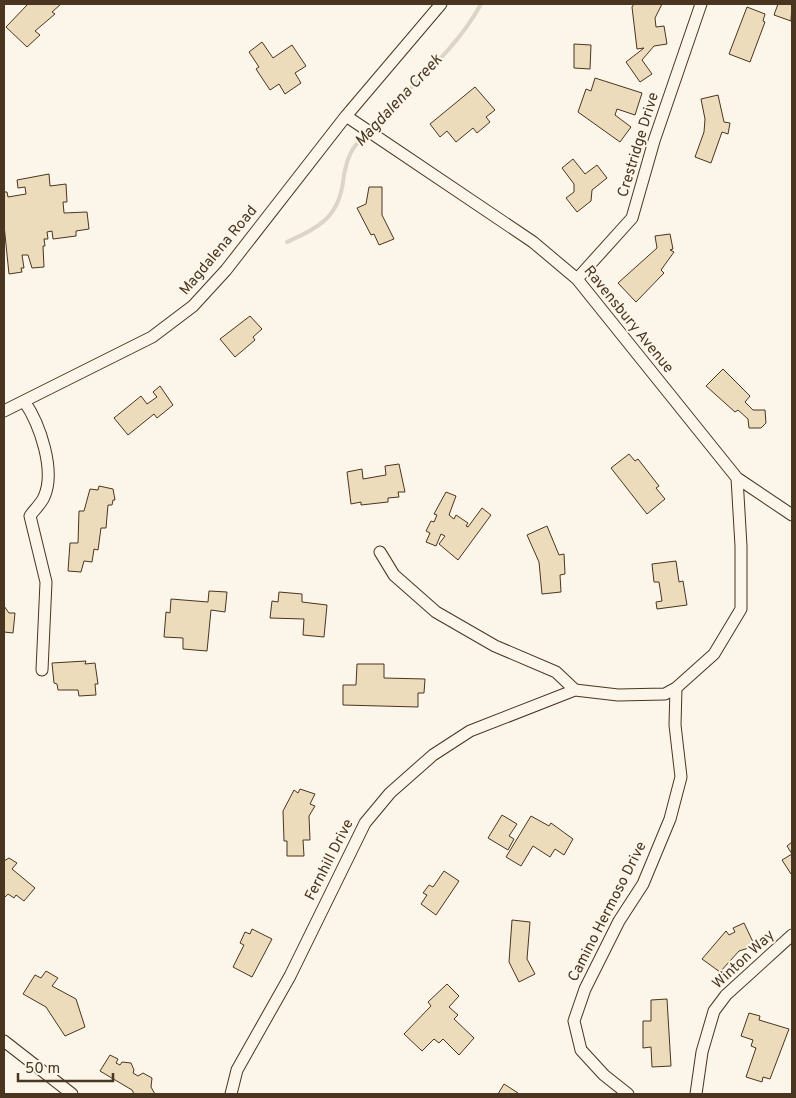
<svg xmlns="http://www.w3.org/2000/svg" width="796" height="1098" viewBox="0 0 796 1098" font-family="Overpass,sans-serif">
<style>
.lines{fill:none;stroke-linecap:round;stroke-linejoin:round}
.stream{stroke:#dcd4c6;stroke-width:4}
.building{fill:#ecdcbc;stroke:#4a3520}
.minor-casing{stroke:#4a3520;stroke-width:13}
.minor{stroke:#fbf6e9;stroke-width:11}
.labels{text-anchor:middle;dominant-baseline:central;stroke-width:4;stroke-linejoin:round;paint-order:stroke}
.street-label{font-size:15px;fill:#4a3520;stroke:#fbf6e9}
.water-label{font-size:16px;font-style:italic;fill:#4a3520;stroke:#fbf6e9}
</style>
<rect width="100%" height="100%" fill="#fbf6e9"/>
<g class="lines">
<!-- stream -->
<path class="stream" d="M287 242C317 228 338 219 343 182 344 171 348 155 355 146 394 97 451 60 481 4"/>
</g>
<!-- building -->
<path class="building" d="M28 4H61L52 12 55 14 35 31 40 35 27 47 6 27Z
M634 4H662L655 18 656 27 664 26 667 44 654 46 642 60 652 74 640 82 626 62 644 48 637 49 632 7Z
M778 4H792L791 21 774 15Z
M747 7 765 14 763 21 765 22 750 62 729 54Z
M262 42 273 58 292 45 306 66 295 73 301 83 285 94 279 84 270 90 256 69 259 67 249 52Z
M574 44 591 45 590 69 574 68Z
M595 78 642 93 635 115 617 109 615 115 631 127 620 142 578 112 586 89 591 91Z
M475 87 495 110 486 117 490 122 477 133 473 128 456 142 447 131 440 137 430 124Z
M718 95 724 122 730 123 728 134 722 132 711 163 695 157 704 132 705 119 701 99Z
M573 159 585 174 597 165 607 178 592 190 591 201 577 212 566 198 574 192V184L562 168Z
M49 174 50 186 66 184 67 202H63L64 213 87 212 89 229 76 231V236L53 239 52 231 47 232 48 239H44L45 246H43L44 267 32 268 28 255H22L24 268H21L22 272 9 274 4 225V192H7L8 197 26 194 25 187 18 188 17 180Z
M369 187H382V215L394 239 379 245 374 234 371 235 357 208 366 204Z
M670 234 673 249 670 250 674 252 661 270 664 273 636 302 618 283 657 248 655 236Z
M250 316 262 329 253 337 255 340 235 357 220 339Z
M723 369 750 396 745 402 753 410H765L766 423 761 428H749L748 419 738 410 735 412 706 386Z
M160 386 173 405 157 418 154 414 128 435 114 418 141 396 147 404 157 397 153 392Z
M629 454 635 461 638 459 659 486 656 488 665 499 647 514 611 468Z
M399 464 405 492H398L399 497 388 498V502L361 505V502L351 504 347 472 362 469 363 479 386 475 385 466Z
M99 486 113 489 115 500H113L112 505H108L106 528H101L98 550 94 549 92 562 84 561 81 572 68 571 70 543H78L79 511H84L90 489 98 490Z
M446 492 456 496 449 515 454 519 456 515 468 523 466 526 468 527 482 508 491 515 458 560 439 544 445 536 441 534 436 546 426 542 430 533 426 531 431 521 434 522 437 515 434 514Z
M547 526 559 555 564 554 565 574 560 575 561 592 542 594 539 562 527 535Z
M676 561 679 582 683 581 687 605 657 609 656 602 662 601 659 582H654L652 564Z
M209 591 227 592 225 612 211 610 207 651 183 649V638L164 637 166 612 170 613 171 599 208 602Z
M279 592 302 594V602L327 605 324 637 303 635 304 619 270 618 272 601 278 602Z
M4 606 9 613H15L13 633 4 632Z
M86 661 85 664 95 663 98 684H95L96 695 79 696 78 690H58L57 684 54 683 52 663Z
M357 664H384V678L425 679 424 693H418V707L343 705V685H356Z
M300 789 315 794 310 804 315 806 309 816 310 840H303L304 856H287V841H284L283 811 294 790 298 793Z
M502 815 517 824 509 836 514 839 508 850 488 838Z
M531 816 549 826 551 823 573 839 564 855 555 849 550 857 533 846 521 866 506 857Z
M792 842V873L791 874 782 860 792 854 787 846Z
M9 858 17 863 12 869 35 888 24 901 16 895 14 898 8 894 4 898V861Z
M444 871 459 881 436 915 421 904 427 895 423 893 429 885 433 887Z
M512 920 530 922 527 959 535 974 519 982 509 962Z
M744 923 755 946 739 951 720 972 702 959 726 931 729 935 735 932 733 928Z
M252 929 272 939 252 977 233 967 244 945 240 943 245 932 250 934Z
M46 971 58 978 52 986 76 999 85 1027 65 1036 46 1007 23 994 35 975 41 978Z
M447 984 459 996 449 1007 458 1015 454 1019 474 1038 459 1055 443 1039 439 1043 434 1039 422 1051 404 1034 431 1006 428 1002Z
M667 999 671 1066 652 1067 651 1047 643 1048V1021H651V1000Z
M749 1013 760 1016 759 1020 789 1029 770 1079 763 1077 762 1082 746 1077 756 1048 751 1046 753 1040 741 1036Z
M110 1055 118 1059 116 1063 120 1065 122 1062 131 1063 134 1070 133 1073 138 1076 143 1073 152 1078 151 1087 155 1094H134L132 1090 100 1071Z
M504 1084 518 1093 517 1094H498Z"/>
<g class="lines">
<!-- minor casing -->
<g class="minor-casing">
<path id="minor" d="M346 116 533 242 577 279 737 478 792 515
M577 279 632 218 654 141 701 4
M24 401C40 424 56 471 44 497 41 504 34 510 30 516L46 582 42 670
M4 411 152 337 193 306 226 270 346 116 441 4
M380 552 394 575 436 612 495 646 556 672 575 690
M4 1041 72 1094
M231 1094 237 1070 290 976 365 823 390 793 433 755 470 731 575 690 618 695 665 694 676 688
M628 1094 604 1075 581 1050 574 1021 585 989 619 921 643 884 670 819 681 777 675 725 676 688 714 654 741 609V546L737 478
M696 1094 702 1052 714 1011 726 995 792 935"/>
</g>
<!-- minor -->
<use href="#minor" class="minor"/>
</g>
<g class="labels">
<!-- street labels -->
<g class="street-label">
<text transform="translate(639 145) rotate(-73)">Crestridge Drive</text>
<text transform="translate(219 251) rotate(-50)">Magdalena Road</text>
<text transform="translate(628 320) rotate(51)">Ravensbury Avenue</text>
<text transform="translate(330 860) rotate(-63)">Fernhill Drive</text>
<text transform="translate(608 912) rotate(-63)">Camino Hermoso Drive</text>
<text transform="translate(744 960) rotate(-43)">Winton Way</text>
</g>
<!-- water labels -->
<g class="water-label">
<text transform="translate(399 101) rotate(-47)">Magdalena Creek</text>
</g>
</g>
<!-- border -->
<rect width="796" height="1098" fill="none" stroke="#4a3520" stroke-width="10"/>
<!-- scale -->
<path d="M18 1073v8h95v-8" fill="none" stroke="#4a3520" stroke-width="2.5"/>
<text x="25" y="1073" font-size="15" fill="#4a3520" stroke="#fbf6e9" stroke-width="4" paint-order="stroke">50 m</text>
</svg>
